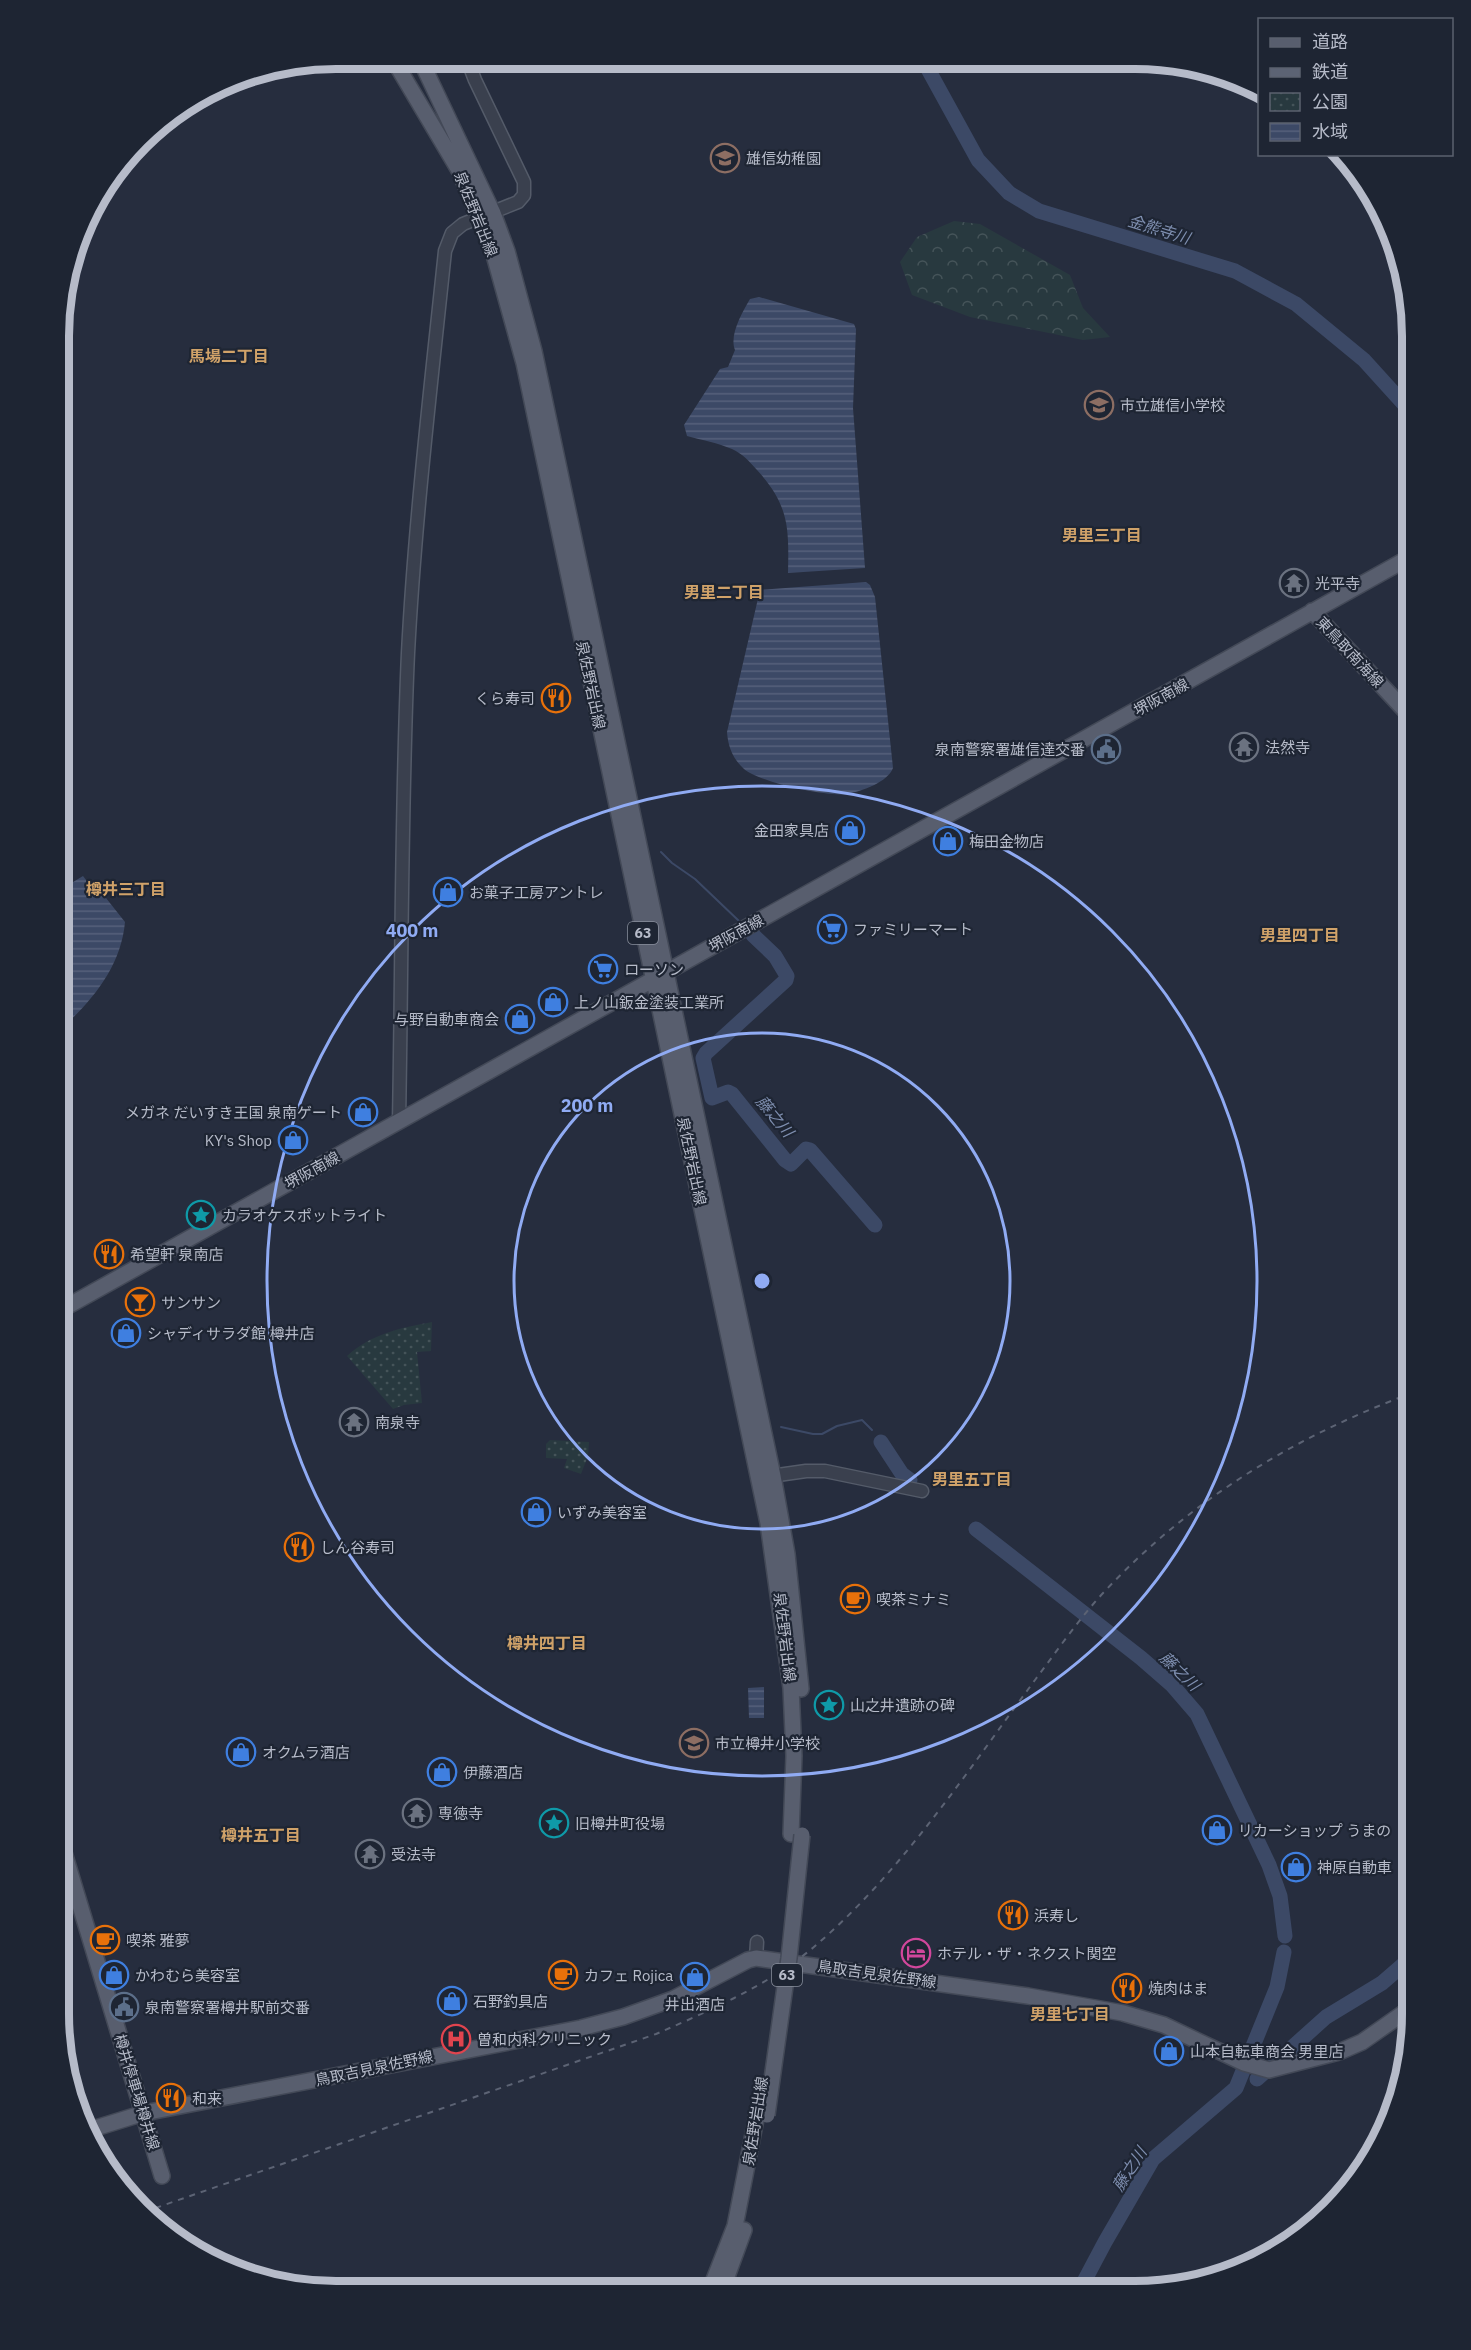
<svg xmlns="http://www.w3.org/2000/svg" width="1471" height="2350" viewBox="0 0 1471 2350" font-family="'IBM Plex Sans','Noto Sans JP',sans-serif">
<style>
.forest{fill:url(#forest-crowns)}
.park{fill:url(#park-dots)}
.water{fill:url(#water-rules)}
.lines{fill:none;stroke-linecap:round;stroke-linejoin:round}
.stream{stroke:#3c4966;stroke-width:2}
.river{stroke:#3c4966;stroke-width:15}
.minor-casing{stroke:#545b69;stroke-width:15}
.major-casing{stroke:#434957;stroke-width:18}
.minor{stroke:#3a404e;stroke-width:12}
.major{stroke:#585e6e;stroke-width:15}
.rail{stroke:#5c6374;stroke-width:2;stroke-dasharray:6 6;stroke-linecap:butt}
.major-bridge-casing{stroke:#434957;stroke-width:18;stroke-linecap:butt}
.major-bridge{stroke:#585e6e;stroke-width:15}
.ring{fill:none;stroke:#90abf3;stroke-width:3}
.labels{text-anchor:middle;dominant-baseline:central;stroke-width:4.5;stroke-linejoin:round;paint-order:stroke}
.shield{fill:#1e2533;stroke:#888e9c;stroke-width:1.5}
.shield-label{font-size:14px;font-weight:bold;fill:#b6bbc9}
.poi-label{font-size:15px;fill:#b6bbc9;stroke:#1e2533;text-anchor:start}
.street-label{font-size:15px;fill:#b6bbc9;stroke:#1e2533}
.water-label{font-size:16px;font-style:italic;fill:#7e8eaf;stroke:#1e2533}
.neighbourhood-label{font-size:16px;font-weight:bold;fill:#d0a269;stroke:#1e2533}
.rim{fill:none;stroke:#b6bbc9;stroke-width:8}
.centre{fill:#90abf3;stroke:#1e2533;stroke-width:3}
.ring-label{font-size:18px;text-anchor:middle;font-weight:bold;fill:#90abf3;stroke:#1e2533;stroke-width:4.5;stroke-linejoin:round;paint-order:stroke}
</style>
<defs>
<pattern id="forest-crowns" width="20" height="18" patternUnits="userSpaceOnUse" patternTransform="scale(1.5)"><rect width="20" height="18" fill="#28393f"/><path d="M2 6a3 3 0 1 1 6 0M12 15a3 3 0 1 1 6 0" fill="none" stroke="#455459"/></pattern>
<pattern id="park-dots" width="8" height="8" patternUnits="userSpaceOnUse" patternTransform="scale(1.5)"><rect width="8" height="8" fill="#28393f"/><path d="M2 2h.1M6 6h.1" fill="none" stroke="#455459" stroke-width="1.8" stroke-linecap="round"/></pattern>
<pattern id="water-rules" width="6" height="5" patternUnits="userSpaceOnUse" patternTransform="scale(1.5)"><rect width="6" height="5" fill="#3c4966"/><path d="M0 2.5h6" fill="none" stroke="#56617b"/></pattern>
</defs>
<rect width="100%" height="100%" fill="#262d3e"/>
<!-- forest -->
<path class="forest" d="M954 221 980 224 1070 275 1083 308 1110 337 1083 340 970 317 912 295 900 262 917 237Z"/>
<!-- park -->
<path class="park" d="M432 1322 431 1351 417 1352 422 1403 404 1405 393 1409 347 1356C371 1334 400 1328 432 1322Z
M550 1440 589 1442 588 1456 581 1474 564 1468 567 1459 546 1458V1444Z"/>
<!-- water -->
<path class="water" d="M759 297 854 324 856 329 853 408 865 568 788 573C789 527 789 505 757 470 749 461 743 454 732 449 718 443 702 440 687 436L684 425 720 369 728 367 735 350C729 335 742 313 750 299Z
M866 582 870 585 875 597 893 768C888 782 862 791 847 794 827 797 759 782 744 769 733 759 728 747 727 732L760 590Z
M83 876 89 884 100 882 106 898 125 922C121 967 92 1001 60 1030V890Z
M764 1687V1718H749L748 1688Z"/>
<g class="lines">
<!-- stream -->
<path class="stream" d="M661 852 672 863 695 879 739 921
M781 1427 813 1434H822L837 1426 862 1420 872 1430"/>
<!-- river -->
<path class="river" d="M923 60 978 160 1009 193 1039 211 1235 271 1296 304 1364 360 1412 413
M1405 300 1412 357
M753 935 775 956 787 976 786 980 706 1053 703 1058 712 1098 728 1092 732 1094 785 1160 791 1164 806 1149 810 1150 875 1225
M881 1442 902 1474 910 1480
M976 1529 1141 1658 1172 1685 1197 1714 1269 1865 1280 1896 1285 1936
M1257 2079 1326 2017 1382 1983 1412 1957
M1079 2291 1105 2242 1153 2159 1236 2088 1277 1987 1284 1952"/>
<!-- minor casing -->
<g class="minor-casing">
<path id="minor" d="M399 1121C402 965 401 809 408 653 415 519 431 385 445 251L452 233 463 224 518 202 524 195V182L475 80 467 59
M764 1477 806 1471H825L922 1491
M756 1958 757 1942"/>
</g>
<!-- major casing -->
<g class="major-casing">
<path id="major" d="M393 59 460 172 494 255 524 363 768 1523 791 1688 794 1756 791 1834
M420 59 493 213 507 251 534 351 773 1476 787 1554 801 1689
M1312 611 1412 718
M59 1311 1412 556
M59 1836 162 2176
M86 2131 144 2113 581 2028 623 2017 673 1999 748 1960 756 1958 1028 1996 1123 2013 1164 2025 1244 2063 1269 2070 1339 2052 1362 2042 1412 2007
M710 2290 735 2226 757 2114
M722 2290 744 2230"/>
</g>
<!-- minor -->
<use href="#minor" class="minor"/>
<!-- major -->
<use href="#major" class="major"/>
<!-- rail -->
<path class="rail" d="M144 2212 656 2034C709 2011 771 1984 815 1946 901 1873 968 1770 1035 1680 1057 1651 1078 1620 1104 1592 1189 1501 1295 1436 1412 1393"/>
<!-- major-bridge casing -->
<g class="major-bridge-casing">
<path id="major-bridge" d="M767 2115 789 1958 802 1835"/>
</g>
<!-- major-bridge -->
<use href="#major-bridge" class="major-bridge"/>
</g>
<!-- distance rings -->
<g class="ring">
<circle cx="762" cy="1281" r="248"/>
<circle cx="762" cy="1281" r="495"/>
</g>
<!-- icons -->
<defs>
<g id="school-ring" transform="scale(1.5)"><circle r="9.5" fill="#1e2533" stroke="#8d6e63" stroke-width="1.5"/><path d="M0-5L7-2L0 1L-7-2ZM-4 1L0 2.5L4 1V4Q0 6-4 4Z" fill="#8d6e63"/></g>
<g id="temple-ring" transform="scale(1.5)"><circle r="9.5" fill="#1e2533" stroke="#6b7280" stroke-width="1.5"/><path d="M0-6L5-2H3V0L6.5 2.5H4V6H1.5V3h-3V6H-4V2.5H-6.5L-3 0V-2H-5Z" fill="#6b7280"/></g>
<g id="restaurant-ring" transform="scale(1.5)"><circle r="9.5" fill="#1e2533" stroke="#e8710a" stroke-width="1.5"/><path d="M-5-6h1v4h1v-4h1v4h1v-4h1v5L-1.5 .5V6h-2V.5L-5-1ZM5-6V6H3V1.5H1.5Q1.5-4 5-6Z" fill="#e8710a"/></g>
<g id="civic-ring" transform="scale(1.5)"><circle r="9.5" fill="#1e2533" stroke="#5c6f8a" stroke-width="1.5"/><path d="M-.6-6.5H3V-4.5H.6V-3L4-1V1h2V6H-6V1h2V-1L-.6-3ZM-1.2 2.5V6h2.4V2.5Z" fill="#5c6f8a"/></g>
<g id="shop-ring" transform="scale(1.5)"><circle r="9.5" fill="#1e2533" stroke="#3f7fe0" stroke-width="1.5"/><path d="M-5-2.5h2.3a2.7 3.5 0 0 1 5.4 0H5L5.5 6h-11ZM-1.5-2.5h3a1.5 2.3 0 0 0-3 0Z" fill="#3f7fe0"/></g>
<g id="supermarket-ring" transform="scale(1.5)"><circle r="9.5" fill="#1e2533" stroke="#3f7fe0" stroke-width="1.5"/><path d="M-6-5.5h2.5l.6 2H6L4.5 2H-2.5L-4.4-4H-6ZM-1.5 3.2a1.3 1.3 0 1 0 .1 0ZM3 3.2a1.3 1.3 0 1 0 .1 0Z" fill="#3f7fe0"/></g>
<g id="sight-ring" transform="scale(1.5)"><circle r="9.5" fill="#1e2533" stroke="#0f9aa8" stroke-width="1.5"/><path d="M0-6L1.8-2.2L6-1.7L2.9 1.2L3.7 5.4L0 3.3L-3.7 5.4L-2.9 1.2L-6-1.7L-1.8-2.2Z" fill="#0f9aa8"/></g>
<g id="bar-ring" transform="scale(1.5)"><circle r="9.5" fill="#1e2533" stroke="#e8710a" stroke-width="1.5"/><path d="M-6-5H6L.8 .8V4.5H3.5V6h-7V4.5H-.8V.8Z" fill="#e8710a"/></g>
<g id="cafe-ring" transform="scale(1.5)"><circle r="9.5" fill="#1e2533" stroke="#e8710a" stroke-width="1.5"/><path d="M-5.5-4.5H6V0H3Q3 3.5 0 3.5H-2.5Q-5.5 3.5-5.5 0ZM3-3.2v2h1.7v-2ZM-6 4.5H4V6H-6Z" fill="#e8710a"/></g>
<g id="hotel-ring" transform="scale(1.5)"><circle r="9.5" fill="#1e2533" stroke="#d1479c" stroke-width="1.5"/><path d="M-6-4.5h1.5V1H6V5H4.5V3h-9V5H-6ZM-4 0a1.8 1.8 0 1 1 3.6 0ZM.5 0V-2.5h3Q6-2.5 6 0Z" fill="#d1479c"/></g>
<g id="hospital-ring" transform="scale(1.5)"><circle r="9.5" fill="#1e2533" stroke="#e0444e" stroke-width="1.5"/><path d="M-5-5h3v3.5h4V-5h3V5h-3V1.5h-4V5h-3Z" fill="#e0444e"/></g>
</defs>
<g fill-rule="evenodd">
<use href="#school-ring" x="725" y="158"/>
<use href="#school-ring" x="1099" y="405"/>
<use href="#temple-ring" x="1294" y="583"/>
<use href="#restaurant-ring" x="556" y="698"/>
<use href="#temple-ring" x="1244" y="747"/>
<use href="#civic-ring" x="1106" y="749"/>
<use href="#shop-ring" x="850" y="830"/>
<use href="#shop-ring" x="948" y="841"/>
<use href="#shop-ring" x="448" y="892"/>
<use href="#supermarket-ring" x="832" y="929"/>
<use href="#supermarket-ring" x="603" y="969"/>
<use href="#shop-ring" x="553" y="1002"/>
<use href="#shop-ring" x="520" y="1019"/>
<use href="#shop-ring" x="363" y="1112"/>
<use href="#shop-ring" x="293" y="1140"/>
<use href="#sight-ring" x="201" y="1215"/>
<use href="#restaurant-ring" x="109" y="1254"/>
<use href="#bar-ring" x="140" y="1302"/>
<use href="#shop-ring" x="126" y="1333"/>
<use href="#temple-ring" x="354" y="1422"/>
<use href="#shop-ring" x="536" y="1512"/>
<use href="#restaurant-ring" x="299" y="1547"/>
<use href="#cafe-ring" x="855" y="1599"/>
<use href="#sight-ring" x="829" y="1705"/>
<use href="#school-ring" x="694" y="1743"/>
<use href="#shop-ring" x="241" y="1752"/>
<use href="#shop-ring" x="442" y="1772"/>
<use href="#temple-ring" x="417" y="1813"/>
<use href="#sight-ring" x="554" y="1823"/>
<use href="#shop-ring" x="1217" y="1830"/>
<use href="#temple-ring" x="370" y="1854"/>
<use href="#shop-ring" x="1296" y="1867"/>
<use href="#restaurant-ring" x="1013" y="1915"/>
<use href="#cafe-ring" x="105" y="1940"/>
<use href="#hotel-ring" x="916" y="1953"/>
<use href="#shop-ring" x="114" y="1975"/>
<use href="#cafe-ring" x="563" y="1975"/>
<use href="#shop-ring" x="695" y="1977"/>
<use href="#restaurant-ring" x="1127" y="1988"/>
<use href="#shop-ring" x="452" y="2001"/>
<use href="#civic-ring" x="124" y="2007"/>
<use href="#hospital-ring" x="456" y="2039"/>
<use href="#shop-ring" x="1169" y="2051"/>
<use href="#restaurant-ring" x="171" y="2098"/>
</g>
<g class="labels">
<!-- shield labels -->
<g class="shield">
<rect x="628" y="922" width="30" height="22" rx="4.5"/>
<rect x="772" y="1964" width="30" height="22" rx="4.5"/>
</g>
<g class="shield-label">
<text x="643" y="933">63</text>
<text x="787" y="1975">63</text>
</g>
<!-- poi labels -->
<g class="poi-label">
<text x="746" y="158">雄信幼稚園</text>
<text x="1120" y="405">市立雄信小学校</text>
<text x="1315" y="583">光平寺</text>
<text x="535" y="698" text-anchor="end">くら寿司</text>
<text x="1265" y="747">法然寺</text>
<text x="1085" y="749" text-anchor="end">泉南警察署雄信達交番</text>
<text x="829" y="830" text-anchor="end">金田家具店</text>
<text x="969" y="841">梅田金物店</text>
<text x="469" y="892">お菓子工房アントレ</text>
<text x="853" y="929">ファミリーマート</text>
<text x="624" y="969">ローソン</text>
<text x="574" y="1002">上ノ山鈑金塗装工業所</text>
<text x="499" y="1019" text-anchor="end">与野自動車商会</text>
<text x="342" y="1112" text-anchor="end">メガネ だいすき王国 泉南ゲート</text>
<text x="272" y="1140" text-anchor="end">KY's Shop</text>
<text x="222" y="1215">カラオケスポットライト</text>
<text x="130" y="1254">希望軒 泉南店</text>
<text x="161" y="1302">サンサン</text>
<text x="147" y="1333">シャディサラダ館 樽井店</text>
<text x="375" y="1422">南泉寺</text>
<text x="557" y="1512">いずみ美容室</text>
<text x="320" y="1547">しん谷寿司</text>
<text x="876" y="1599">喫茶ミナミ</text>
<text x="850" y="1705">山之井遺跡の碑</text>
<text x="715" y="1743">市立樽井小学校</text>
<text x="262" y="1752">オクムラ酒店</text>
<text x="463" y="1772">伊藤酒店</text>
<text x="438" y="1813">専徳寺</text>
<text x="575" y="1823">旧樽井町役場</text>
<text x="1238" y="1830">リカーショップ うまの</text>
<text x="391" y="1854">受法寺</text>
<text x="1317" y="1867">神原自動車</text>
<text x="1034" y="1915">浜寿し</text>
<text x="126" y="1940">喫茶 雅夢</text>
<text x="937" y="1953">ホテル・ザ・ネクスト関空</text>
<text x="135" y="1975">かわむら美容室</text>
<text x="584" y="1975">カフェ Rojica</text>
<text x="1148" y="1988">焼肉はま</text>
<text x="473" y="2001">石野釣具店</text>
<text x="695" y="2004" text-anchor="middle">井出酒店</text>
<text x="145" y="2007">泉南警察署樽井駅前交番</text>
<text x="477" y="2039">曽和内科クリニック</text>
<text x="1190" y="2051">山本自転車商会 男里店</text>
<text x="192" y="2098">和来</text>
</g>
<!-- street labels -->
<g class="street-label">
<text transform="translate(476 214) rotate(68)">泉佐野岩出線</text>
<text transform="translate(1350 652) rotate(47)">東鳥取南海線</text>
<text transform="translate(591 685) rotate(78)">泉佐野岩出線</text>
<text transform="translate(1161 697) rotate(-29)">堺阪南線</text>
<text transform="translate(736 933) rotate(-29)">堺阪南線</text>
<text transform="translate(692 1161) rotate(78)">泉佐野岩出線</text>
<text transform="translate(312 1170) rotate(-29)">堺阪南線</text>
<text transform="translate(785 1637) rotate(83)">泉佐野岩出線</text>
<text transform="translate(877 1974) rotate(8)">鳥取吉見泉佐野線</text>
<text transform="translate(374 2068) rotate(-12)">鳥取吉見泉佐野線</text>
<text transform="translate(137 2092) rotate(73)">樽井停車場樽井線</text>
<text transform="translate(755 2121) rotate(-81)">泉佐野岩出線</text>
</g>
<!-- water labels -->
<g class="water-label">
<text transform="translate(1159 229) rotate(17)">金熊寺川</text>
<text transform="translate(775 1116) rotate(50)">藤之川</text>
<text transform="translate(1180 1671) rotate(44)">藤之川</text>
<text transform="translate(1129 2169) rotate(-57)">藤之川</text>
</g>
<!-- neighbourhood labels -->
<g class="neighbourhood-label">
<text x="229" y="356">馬場二丁目</text>
<text x="1102" y="535">男里三丁目</text>
<text x="724" y="592">男里二丁目</text>
<text x="126" y="889">樽井三丁目</text>
<text x="1300" y="935">男里四丁目</text>
<text x="972" y="1479">男里五丁目</text>
<text x="547" y="1643">樽井四丁目</text>
<text x="261" y="1835">樽井五丁目</text>
<text x="1070" y="2014">男里七丁目</text>
</g>
</g>
<!-- crop -->
<path d="M0 0H1471V2350H0ZM336 69H1135A267 267 0 0 1 1402 336V2014A267 267 0 0 1 1135 2281H336A267 267 0 0 1 69 2014V336A267 267 0 0 1 336 69Z" fill="#1e2533" fill-rule="evenodd"/>
<path class="rim" d="M336 69H1135A267 267 0 0 1 1402 336V2014A267 267 0 0 1 1135 2281H336A267 267 0 0 1 69 2014V336A267 267 0 0 1 336 69Z"/>
<circle cx="762" cy="1281" r="9" class="centre"/>
<g class="ring-label">
<text x="412" y="937">400 m</text>
<text x="587" y="1112">200 m</text>
</g>
<!-- legend -->
<rect x="1258" y="18" width="195" height="138" fill="#1e2533" stroke="#5b616f" stroke-width="1.5"/>
<rect x="1270" y="38" width="30" height="9" fill="#585e6e" stroke="#5b616f" stroke-width="1.5"/>
<text x="1312" y="48" font-size="18" fill="#b6bbc9">道路</text>
<rect x="1270" y="68" width="30" height="9" fill="#5c6374" stroke="#5b616f" stroke-width="1.5"/>
<text x="1312" y="78" font-size="18" fill="#b6bbc9">鉄道</text>
<rect x="1270" y="93" width="30" height="18" fill="url(#park-dots)" stroke="#5b616f" stroke-width="1.5"/>
<text x="1312" y="108" font-size="18" fill="#b6bbc9">公園</text>
<rect x="1270" y="123" width="30" height="18" fill="url(#water-rules)" stroke="#5b616f" stroke-width="1.5"/>
<text x="1312" y="138" font-size="18" fill="#b6bbc9">水域</text>
</svg>
